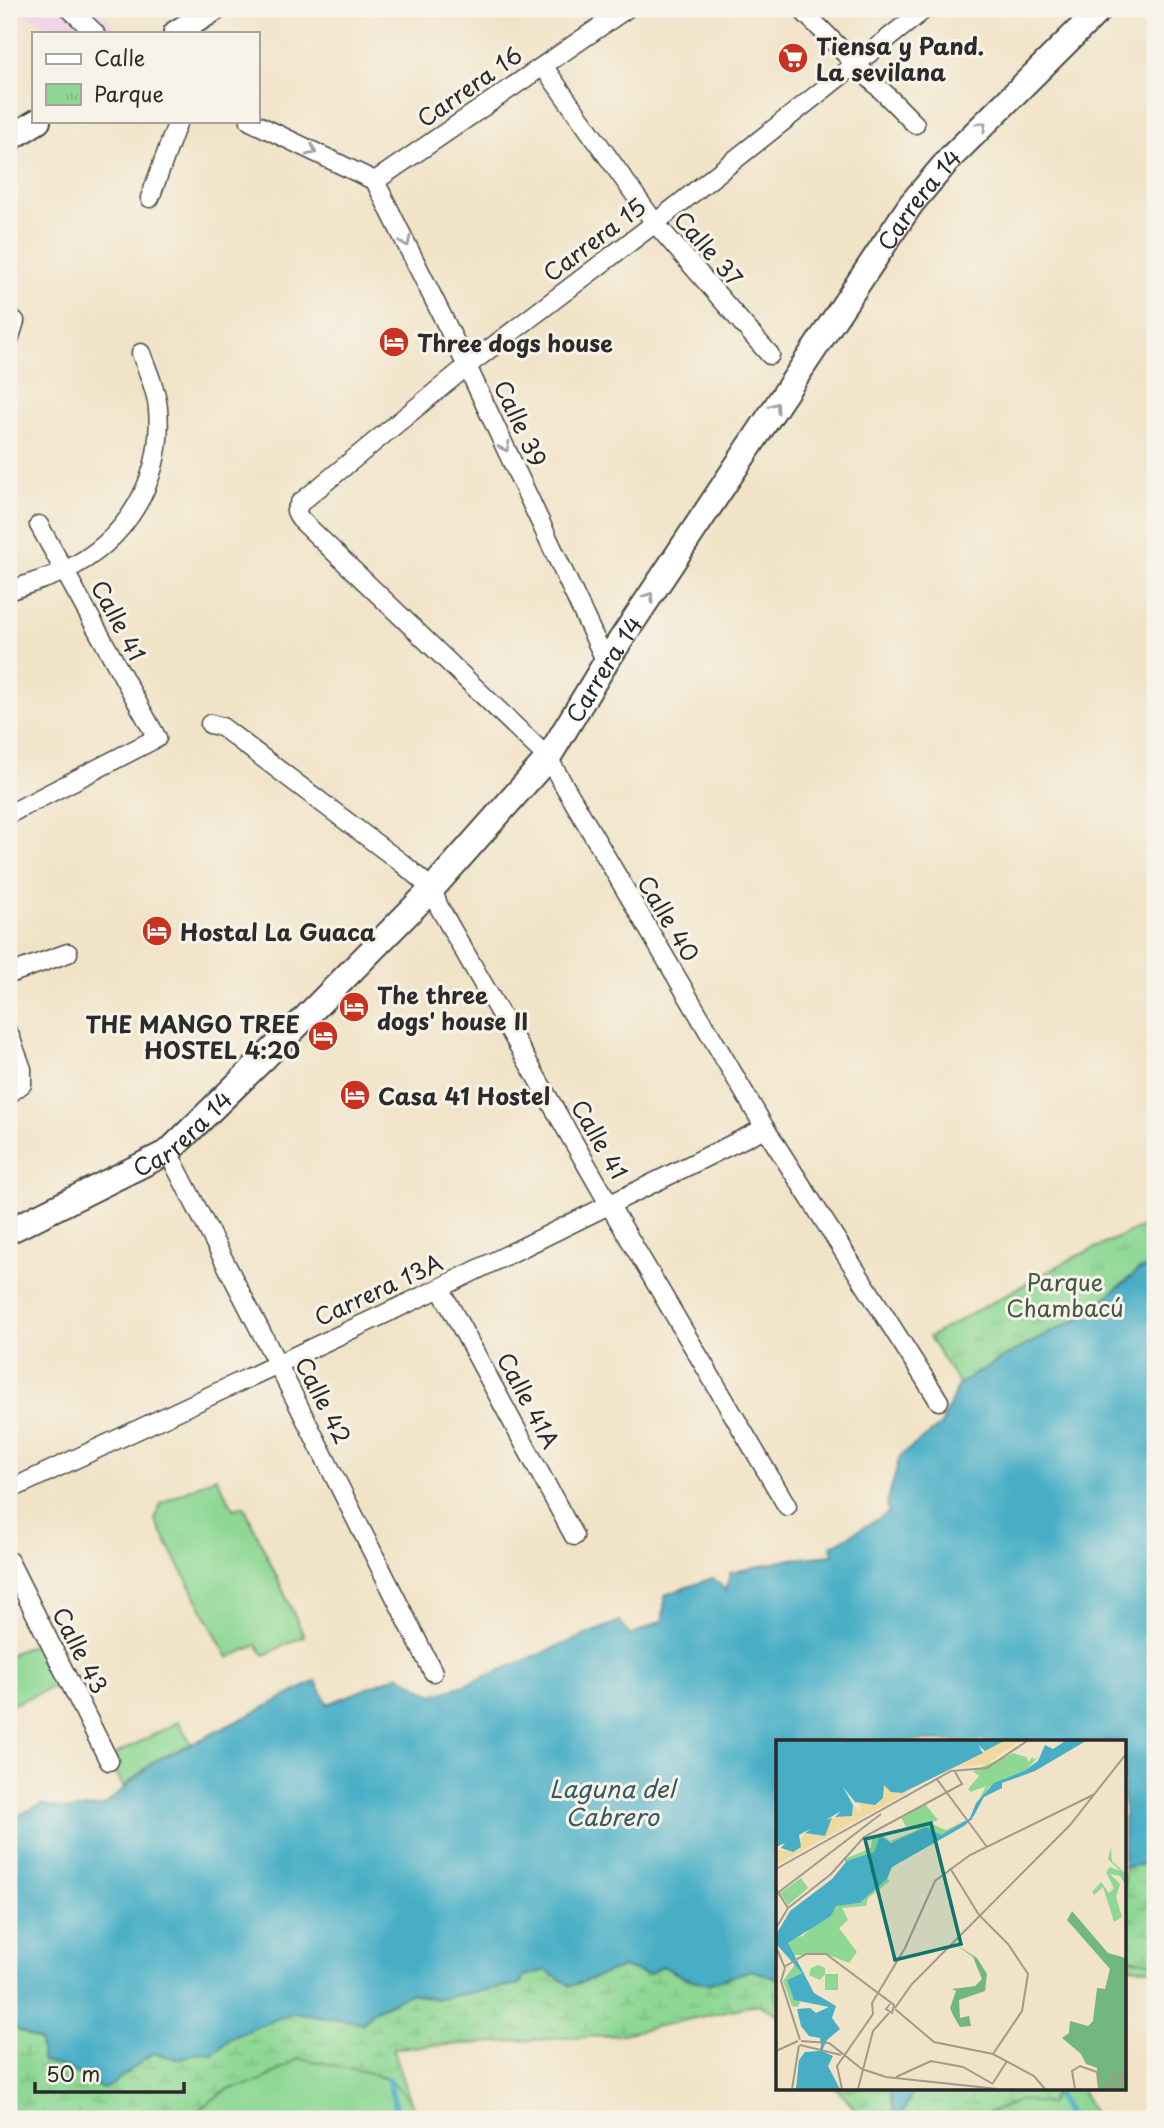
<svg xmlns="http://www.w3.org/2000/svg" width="1164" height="2128" viewBox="0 0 1164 2128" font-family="'Playpen Sans',sans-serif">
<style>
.built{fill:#efd0e7}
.grass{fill:#8ed894;stroke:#5c8260;stroke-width:2}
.wetland{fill:url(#wetland-marsh);stroke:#5c8260;stroke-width:2}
.park{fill:url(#park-tufts);stroke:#5c8260;stroke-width:2}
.water{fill:#47aec6;stroke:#396c78;stroke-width:2}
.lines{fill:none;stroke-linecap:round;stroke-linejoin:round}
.stream{stroke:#47aec6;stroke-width:6}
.street-casing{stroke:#494742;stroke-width:21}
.secondary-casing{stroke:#494742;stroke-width:28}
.street{stroke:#fff;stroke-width:18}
.secondary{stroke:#fff;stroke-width:24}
.oneway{stroke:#a0a0a0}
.labels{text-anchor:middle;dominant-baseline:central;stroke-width:6;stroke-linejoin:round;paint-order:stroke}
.poi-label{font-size:23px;font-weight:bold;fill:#2b2b2b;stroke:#f7f3e8;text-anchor:start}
.street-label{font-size:23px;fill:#2b2b2b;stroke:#f7f3e8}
.park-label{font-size:23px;fill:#445645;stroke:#f7f3e8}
.water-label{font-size:24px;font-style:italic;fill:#355961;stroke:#f7f3e8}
.inset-road{fill:none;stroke:#a29989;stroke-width:2}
.view{fill:#0f766e;fill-opacity:0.15;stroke:#0f766e;stroke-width:3.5}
.inset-edge{fill:none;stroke:#2b2b2b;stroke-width:3.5}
</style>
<defs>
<pattern id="wetland-marsh" width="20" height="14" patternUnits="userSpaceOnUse" patternTransform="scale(1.75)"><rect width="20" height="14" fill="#8ed894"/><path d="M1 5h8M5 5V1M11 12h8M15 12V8" fill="none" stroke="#7bba80"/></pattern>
<pattern id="park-tufts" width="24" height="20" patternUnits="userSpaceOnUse" patternTransform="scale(1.75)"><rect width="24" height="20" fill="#8ed894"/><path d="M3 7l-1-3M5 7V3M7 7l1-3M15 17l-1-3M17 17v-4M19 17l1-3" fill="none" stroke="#7bba80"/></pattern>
</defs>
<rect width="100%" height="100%" fill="#f7f3e8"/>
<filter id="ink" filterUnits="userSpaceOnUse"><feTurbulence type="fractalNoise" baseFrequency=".0143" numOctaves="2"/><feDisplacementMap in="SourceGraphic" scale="14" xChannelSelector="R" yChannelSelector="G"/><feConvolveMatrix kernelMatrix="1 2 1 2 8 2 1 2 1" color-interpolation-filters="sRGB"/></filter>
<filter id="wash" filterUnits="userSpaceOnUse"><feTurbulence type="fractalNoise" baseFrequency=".00686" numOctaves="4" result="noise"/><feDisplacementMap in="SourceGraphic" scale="28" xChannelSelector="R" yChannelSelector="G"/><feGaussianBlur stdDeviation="1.57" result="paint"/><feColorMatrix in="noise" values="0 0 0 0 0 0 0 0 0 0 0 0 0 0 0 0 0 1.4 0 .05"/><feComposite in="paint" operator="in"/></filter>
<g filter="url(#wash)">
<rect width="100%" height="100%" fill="#f1e3c7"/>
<!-- built -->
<path class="built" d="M9 9H99L120 33H59L22 13 9 15Z"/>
<!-- grass -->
<path class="grass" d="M216 1477 234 1509 244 1506 304 1636 264 1655 257 1645 228 1658 155 1520 161 1503Z
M44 1640 62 1683 9 1706V1655Z
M178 1722 192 1744 156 1760 123 1787 112 1764 118 1753Z
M1124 1957 1155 1963V1970L1124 1965Z
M299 2058C332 2065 390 2069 409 2098 413 2104 414 2113 416 2119H175L192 2115 226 2090 261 2081Z
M1054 2088H1081L1096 2119H976L1020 2100 1049 2104 1055 2091Z"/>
<!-- wetland -->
<path class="wetland" d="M1155 1863V1963L1124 1957V1867Z
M9 1951 20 1979 10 2026 40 2041 43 2061 70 2069 102 2089 110 2086 153 2053 178 2059 200 2052 213 2054 232 2037 294 2012 363 2023 373 2011 411 1993 435 1999 546 1970 571 1986 623 1967 647 1975 663 1966 683 1977 707 1984 752 1970 777 1978V2014L758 2004 618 2035 393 2048 410 2099 388 2079 366 2072 299 2058 260 2081 226 2090 191 2115 175 2119H9Z
M836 2088H889L896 2119H859L856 2110Z
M923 2088H1054L1055 2091 1049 2104 1020 2100 976 2119H900L912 2093Z"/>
<!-- park -->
<path class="park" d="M1155 1221V1265L1138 1271 1085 1315 1013 1352 959 1384 929 1337 1071 1259Z"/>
<!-- water -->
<path class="water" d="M1155 1265V1863L1124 1867V1741H777V1978L752 1970 707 1984 683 1977 663 1966 647 1975 623 1967 571 1986 546 1970 524 1976 520 1984 435 1999 411 1993 373 2011 363 2023 294 2012 232 2037 213 2054 200 2052 178 2059 153 2053 110 2086 102 2089 70 2069 42 2061 40 2041 10 2026 20 1979 9 1951V1820L41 1804 69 1810 104 1806 156 1760 192 1744 316 1681 328 1704 399 1675 433 1695 467 1684 620 1621 630 1636 663 1620 665 1595 713 1578 726 1591 730 1573 791 1559 833 1555 831 1546 888 1513 887 1504 900 1456 941 1425 959 1384 1013 1352 1085 1315 1138 1271Z
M889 2088H923L912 2093 900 2119H896Z"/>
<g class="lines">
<!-- stream -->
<path class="stream" d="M388 2079 399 2119
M1055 2091 1070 2119"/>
</g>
</g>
<g filter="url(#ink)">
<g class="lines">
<!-- street casing -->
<g class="street-casing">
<path id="street" d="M70 9 95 33
M801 9 915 124
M925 9 655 223 467 366 300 503 296 511 300 519 548 758 765 1128 939 1401
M543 66 655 223 770 355
M250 121 375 181 467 366 606 662
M375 181 626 9
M150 198 178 121
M9 340 15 321
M9 591C27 584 47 579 64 571 127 541 164 479 158 409 157 391 147 370 141 353
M210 724 222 727 403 864 432 889 439 907 609 1204 787 1506
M9 814 157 738 39 525
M9 974 68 953
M9 1034 22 1069V1084L9 1094
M168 1152 277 1363 433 1672
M440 1288 574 1536
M9 1490 440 1288 765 1128
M9 1561 109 1761"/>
</g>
<!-- secondary casing -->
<g class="secondary-casing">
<g id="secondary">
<path d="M176 33 214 9"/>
<path d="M9 139 38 121"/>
<path id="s1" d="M9 1231 168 1152 306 1017 432 889 548 758 606 662 911 204 950 158 1100 9"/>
</g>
</g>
<!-- street -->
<use href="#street" class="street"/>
<!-- secondary -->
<use href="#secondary" class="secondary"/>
</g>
<!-- one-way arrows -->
<defs><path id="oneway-chevron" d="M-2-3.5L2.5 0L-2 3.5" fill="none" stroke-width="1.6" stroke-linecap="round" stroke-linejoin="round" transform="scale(1.75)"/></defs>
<g class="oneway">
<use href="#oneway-chevron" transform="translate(982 126) rotate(-45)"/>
<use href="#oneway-chevron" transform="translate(312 151) rotate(26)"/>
<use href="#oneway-chevron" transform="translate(406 242) rotate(64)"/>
<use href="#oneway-chevron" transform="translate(775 407) rotate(-56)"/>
<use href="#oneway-chevron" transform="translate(505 447) rotate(65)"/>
<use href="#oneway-chevron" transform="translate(649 597) rotate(-56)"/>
</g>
</g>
<!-- icons -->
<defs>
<g id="supermarket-disc" transform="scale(1.575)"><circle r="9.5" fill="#c8321e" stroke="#f7f3e8"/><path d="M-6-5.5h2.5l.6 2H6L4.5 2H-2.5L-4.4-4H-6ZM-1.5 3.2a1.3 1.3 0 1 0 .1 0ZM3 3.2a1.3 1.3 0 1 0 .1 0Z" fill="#fff"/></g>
<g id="hotel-disc" transform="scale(1.575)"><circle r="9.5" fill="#c8321e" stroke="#f7f3e8"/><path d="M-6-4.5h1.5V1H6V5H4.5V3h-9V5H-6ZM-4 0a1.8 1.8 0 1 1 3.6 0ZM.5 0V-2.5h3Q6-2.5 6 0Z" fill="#fff"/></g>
</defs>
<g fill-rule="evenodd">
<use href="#supermarket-disc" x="793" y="58"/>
<use href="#hotel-disc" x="394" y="342"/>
<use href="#hotel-disc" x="157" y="931"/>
<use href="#hotel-disc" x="354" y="1007"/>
<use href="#hotel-disc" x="323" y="1036"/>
<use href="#hotel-disc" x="355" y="1095"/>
</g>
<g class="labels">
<!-- poi labels -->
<g class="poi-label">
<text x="816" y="45">Tiensa y Pand.<tspan x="816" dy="26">La sevilana</tspan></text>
<text x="417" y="342">Three dogs house</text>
<text x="180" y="931">Hostal La Guaca</text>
<text x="377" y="994">The three<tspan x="377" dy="26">dogs' house II</tspan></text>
<text x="300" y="1023" text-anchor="end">THE MANGO TREE<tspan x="300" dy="26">HOSTEL 4:20</tspan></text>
<text x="378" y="1095">Casa 41 Hostel</text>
</g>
<!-- street labels -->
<g class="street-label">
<text transform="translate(469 86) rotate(-35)">Carrera 16</text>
<text stroke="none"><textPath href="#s1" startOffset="1396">Carrera 14</textPath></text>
<text transform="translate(594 239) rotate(-37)">Carrera 15</text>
<text transform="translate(709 248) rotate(49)">Calle 37</text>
<text transform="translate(521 423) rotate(65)">Calle 39</text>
<text transform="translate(119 620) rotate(62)">Calle 41</text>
<text stroke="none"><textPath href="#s1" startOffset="830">Carrera 14</textPath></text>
<text transform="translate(669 918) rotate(59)">Calle 40</text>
<text stroke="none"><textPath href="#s1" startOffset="200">Carrera 14</textPath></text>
<text transform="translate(600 1139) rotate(60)">Calle 41</text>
<text transform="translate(378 1289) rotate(-25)">Carrera 13A</text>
<text transform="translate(324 1400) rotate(63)">Calle 42</text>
<text transform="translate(529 1400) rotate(62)">Calle 41A</text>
<text transform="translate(81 1650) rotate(63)">Calle 43</text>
</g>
<!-- park labels -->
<g class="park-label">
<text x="1065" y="1281">Parque<tspan x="1065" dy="26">Chambacú</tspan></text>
</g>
<!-- water labels -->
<g class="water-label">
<text x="612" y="1788">Laguna del<tspan x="612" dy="28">Cabrero</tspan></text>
</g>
</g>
<!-- overview -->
<g transform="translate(776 1740)">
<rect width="350" height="350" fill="#f1e3c7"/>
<path d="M237 13 250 17 253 22 256 17 259 20 249 25 250 20 246 22 238 31 208 47 195 52 192 49 203 36 197 31ZM149 64 162 80 132 90 125 78ZM335 107 336 121 350 134V146L344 136 334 134 344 144 340 157 346 177 338 182 327 147 318 155 316 152 325 142 333 153 338 148 330 132 334 127 344 131 332 119ZM43 225 49 228V234H62V250H49V234L44 240 33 235 35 228Z" fill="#8ed894"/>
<path d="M296 171 332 213 350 218V349H323L321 328 310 324 305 314 286 298 293 293 294 281 312 286 317 281 321 248 329 249 334 229 291 180ZM177 203 201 218 211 234 209 251 183 260 184 278 193 276 195 286 184 287 178 277 174 268 180 251 176 249 199 246 206 239 197 217Z" fill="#72b87e"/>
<path d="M262 17 249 31 213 47 194 78 213 40 238 31 246 19 251 20 249 25ZM190 80 165 95 150 87 120 102H111L104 97 98 112 71 122 69 119 95 108 96 99 104 93 114 101 139 91 149 81 170 90Z" fill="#8ed894"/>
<path d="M228 1H243L211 24 178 27ZM112 44 126 53 138 49 0 125V109L17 112 29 93 49 96 56 78 77 75V65L85 73 83 61 103 62 108 53 107 48 101 50Z" fill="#eeda9e"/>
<path d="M25 138 32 148 12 165 4 153ZM111 139 114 141 92 158 90 166 66 168 72 180 63 188 81 212 73 223 53 215H15L11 205 17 198 27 196 46 177 55 176 59 166 84 163ZM19 224 26 233 11 240 24 262 22 267 16 266 7 241Z" fill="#8ed894"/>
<path d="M0 1H228L209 11 202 5 207 13 126 53 115 52 108 45 107 58 99 65 79 62 67 47 77 65 76 76 59 77 65 71 50 80 56 78 49 96 29 93 35 89 28 92 23 95 25 107 17 112 5 108 9 103 0 107ZM289 1H310L259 31 226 43V48L208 57 196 79 188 86 116 127 111 139 84 163 60 166 55 176 12 203 38 253 60 266 56 278 64 289 51 300 46 311 57 316 52 326 64 349H20L23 320 29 312 43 311 45 306 44 298 33 296 25 286 21 269 34 268 40 273 53 267 18 260 11 240 26 233 1 205V193L14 171 56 139 70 122 68 117 71 121 98 112 104 96 115 103 150 87 165 95 194 78 200 63 218 43 248 31 262 21 269 5 277 9Z" fill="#47aec6"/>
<path class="inset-road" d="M160 38 211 107M174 128 203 175 232 204 252 234 246 271 217 314M0 129 175 31 211 28 251 1M0 149 12 168 0 188M3 152 105 74M12 168 55 134 88 97 186 44 179 32M0 207 9 228M8 227 30 214H50L118 265 116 273 110 269 114 264M9 228 5 241 24 300M119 268 136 244 294 85 350 14M119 269 158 302 217 314 258 336 269 349M25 301 53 303 86 329 110 337 222 349M24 305 65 315M0 311 22 301M120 337 155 321 187 327 217 344M217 343 231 321M16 349 23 305M66 349 61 326 97 274 96 263 129 208 159 141 194 115 319 54M82 349 97 291 113 273M299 349 296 331 304 326 321 332 323 349M329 349 339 331 338 349M342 349 350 322"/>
<path class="view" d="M155 83 185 204 119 220 89 99Z"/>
<rect width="350" height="350" class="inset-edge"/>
</g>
<!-- margin -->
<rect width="1164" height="2128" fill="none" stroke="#f7f3e8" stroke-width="35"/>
<!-- legend -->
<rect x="32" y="32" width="228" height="91" fill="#f7f3e8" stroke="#a5a39c" stroke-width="2"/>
<rect x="46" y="54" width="35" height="10" fill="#ffffff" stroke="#a5a39c" stroke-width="2"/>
<text x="94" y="66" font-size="21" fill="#2b2b2b">Calle</text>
<rect x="46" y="84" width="35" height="21" fill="url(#park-tufts)" stroke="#a5a39c" stroke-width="2"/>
<text x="94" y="102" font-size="21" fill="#2b2b2b">Parque</text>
<!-- scale -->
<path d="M35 2082v10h149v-10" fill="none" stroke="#2b2b2b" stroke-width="3.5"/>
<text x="46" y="2082" font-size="21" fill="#2b2b2b" stroke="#f7f3e8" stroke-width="5" paint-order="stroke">50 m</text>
</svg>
